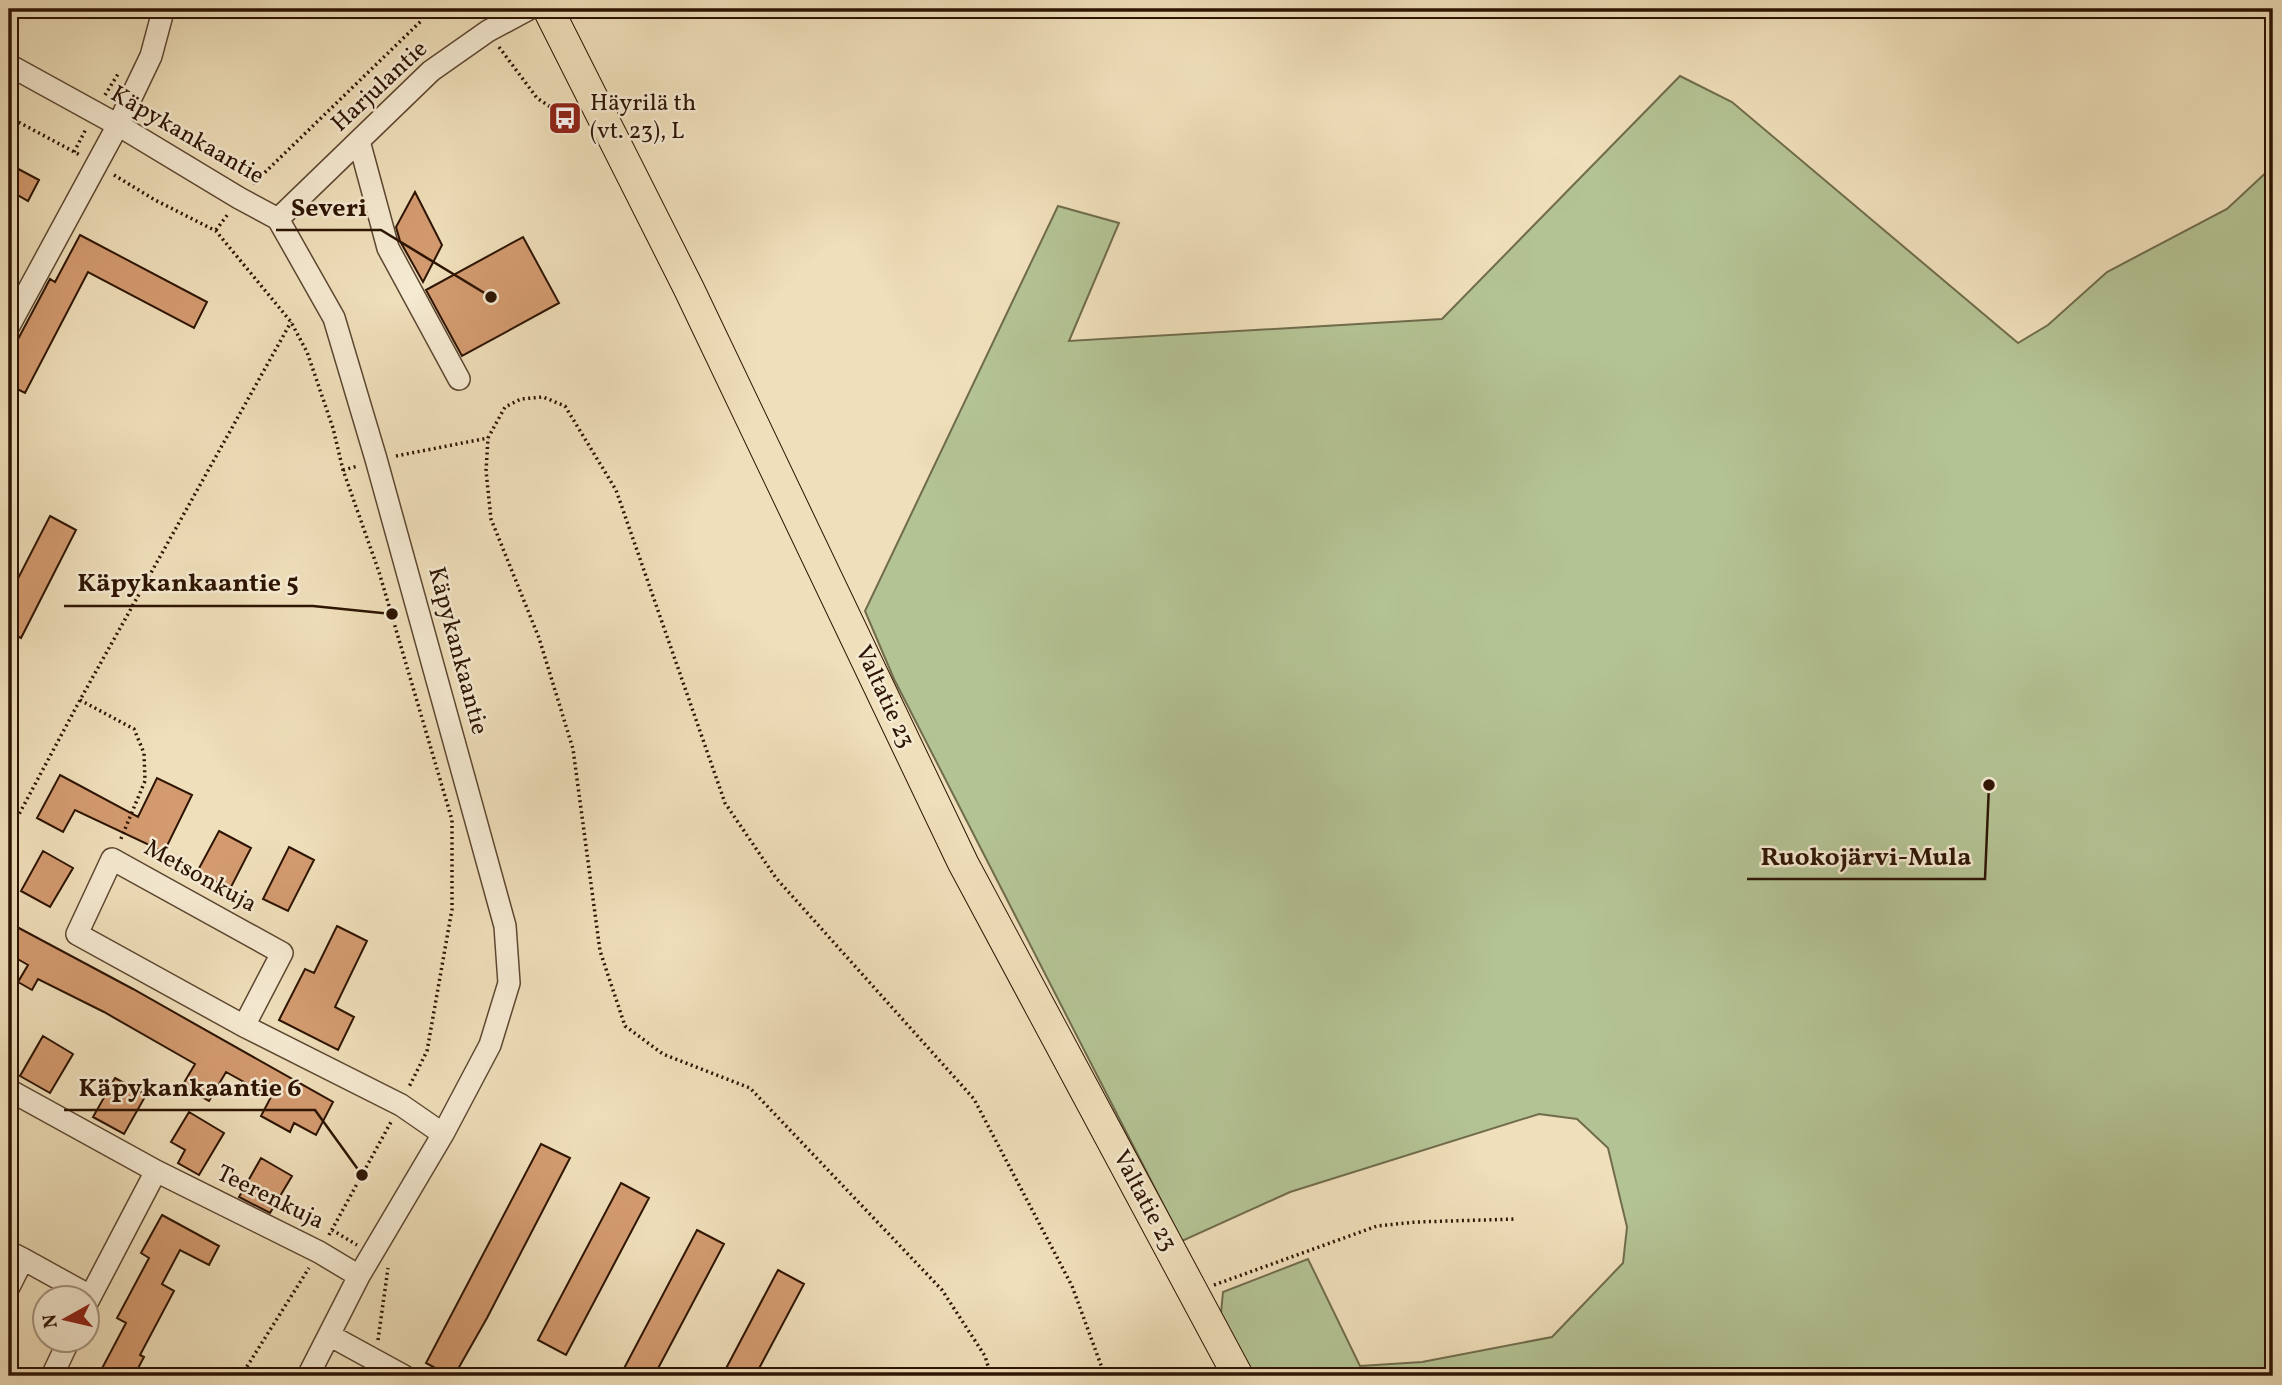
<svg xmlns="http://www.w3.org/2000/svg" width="2282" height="1385" viewBox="0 0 2282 1385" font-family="Vollkorn,serif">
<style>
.green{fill:#b4c394;stroke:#706c4c;stroke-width:2}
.building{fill:#d49b70;stroke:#2d1403;stroke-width:2}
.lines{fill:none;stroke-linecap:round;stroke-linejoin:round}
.minor-casing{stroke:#5e4731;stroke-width:24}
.highway-casing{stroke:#2d1403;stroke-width:32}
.path{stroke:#2d1403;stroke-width:3.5;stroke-dasharray:2 3.5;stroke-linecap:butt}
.minor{stroke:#f5ead2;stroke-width:21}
.highway{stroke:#efdfba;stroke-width:30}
.labels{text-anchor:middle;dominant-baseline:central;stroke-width:5;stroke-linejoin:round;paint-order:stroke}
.street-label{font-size:24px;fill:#2d1403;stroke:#f5ead2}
.poi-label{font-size:24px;fill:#2d1403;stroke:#f5ead2;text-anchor:start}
.leader{fill:none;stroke:#2d1403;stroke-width:2.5}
.callout-dot{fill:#2d1403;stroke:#f5ead2;stroke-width:2.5}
.callout-label{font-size:26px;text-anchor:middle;font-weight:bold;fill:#2d1403;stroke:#f5ead2;stroke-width:5;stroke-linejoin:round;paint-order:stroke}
</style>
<rect width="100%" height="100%" fill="#efdfba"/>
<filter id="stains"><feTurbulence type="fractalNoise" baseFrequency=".00286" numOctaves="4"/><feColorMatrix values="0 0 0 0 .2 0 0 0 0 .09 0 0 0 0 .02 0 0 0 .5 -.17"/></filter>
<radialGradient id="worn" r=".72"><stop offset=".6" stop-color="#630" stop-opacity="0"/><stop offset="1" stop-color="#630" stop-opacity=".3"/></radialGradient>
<!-- green -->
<path class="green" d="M1680 76 1732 102 2018 343 2048 325 2107 272 2227 209 2273 166V1376H1253L1221 1313 1223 1292 1308 1259 1360 1366 1422 1362 1552 1337 1623 1263 1627 1227 1608 1148 1577 1119 1539 1114 1290 1192 1182 1241 894 679 865 611 1058 206 1119 223 1069 341 1442 319Z"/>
<!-- building -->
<path class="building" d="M9 164 39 180 28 201 9 190Z
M415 192 442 245 423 282 400 241 396 227Z
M80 235 207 302 194 328 88 272 25 393 9 385V356L50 279 55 282Z
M523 237 559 303 462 356 426 290Z
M50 516 76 530 21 638 9 631V596Z
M60 775 138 817 157 778 192 795 164 852 75 810 63 832 37 818Z
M219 831 251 848 230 889 197 872Z
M289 847 314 860 288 911 263 899Z
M43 851 73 868 50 907 21 891Z
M337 926 367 941 335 1007 354 1017 338 1050 279 1020 305 969 314 973Z
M17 927 133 989 333 1102 316 1135 294 1123 290 1132 261 1116 271 1097 226 1072 209 1101 182 1086 195 1064 104 1012 38 979 32 990 18 982 28 965 9 954V941Z
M43 1036 73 1054 50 1093 20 1076Z
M115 1078 146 1095 124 1134 93 1117Z
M189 1112 224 1133 199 1175 178 1163 185 1150 171 1142Z
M541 1144 570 1158 487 1318 454 1376H450L426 1363Z
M261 1158 292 1176 270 1213 239 1197Z
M621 1183 649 1198 566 1355 538 1340Z
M162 1215 219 1246 209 1265 180 1250 162 1284 174 1291 140 1355 144 1357 134 1376H98L126 1323 117 1318 149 1258 141 1253Z
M697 1230 724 1244 654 1376H620Z
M778 1270 804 1284 755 1376H722Z"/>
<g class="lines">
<!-- minor casing -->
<g class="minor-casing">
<path id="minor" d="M9 65 118 125 239 198 278 219 334 318 376 459 505 926 509 983 490 1045 443 1134 359 1276 308 1376
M359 141 388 248 459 379
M278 219 431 71 488 31 529 9
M9 326 118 125 151 56 162 15 160 9
M244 1026 282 953 112 859 77 934 244 1026 401 1105 443 1134
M9 1090 156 1171 319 1252 359 1276
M9 1252 23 1259 9 1287
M23 1259 90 1296
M88 1301 156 1171
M329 1335 404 1376
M52 1376 69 1340"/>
</g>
<!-- highway casing -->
<g class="highway-casing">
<path id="highway" d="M548 9 689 289 963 863 1238 1376"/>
</g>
<!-- path -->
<path class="path" d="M465 9 474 17
M2267 9 2273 30
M499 47 537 98 579 126
M105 95 118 74
M9 117 80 155
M74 152 86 129
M114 175 155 200 216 231 291 322 307 352 333 428 343 470 379 572 452 820V909L427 1051 409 1087
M253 184 421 21 422 9
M216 230 228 214
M396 456 488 438
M343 470 358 466
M80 700 134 729 144 753 145 781 120 841
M9 833 80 700 291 322
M332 1230 357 1245
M329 1235 391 1122
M1214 1285 1377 1226 1416 1222 1516 1219
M378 1340 388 1268
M241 1376 309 1268
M991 1376 985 1356 942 1290 750 1088 663 1054 625 1026 600 951 573 749 539 638 491 519 486 471 488 438 505 407 521 399 543 397 565 406 616 490 725 803 776 878 974 1099 1072 1286 1105 1376"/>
<!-- minor -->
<use href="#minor" class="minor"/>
<!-- highway -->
<use href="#highway" class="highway"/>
</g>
<!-- icons -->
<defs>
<g id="bus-square" transform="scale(1.75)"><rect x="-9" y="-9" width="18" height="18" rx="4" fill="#8f2418" stroke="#f5ead2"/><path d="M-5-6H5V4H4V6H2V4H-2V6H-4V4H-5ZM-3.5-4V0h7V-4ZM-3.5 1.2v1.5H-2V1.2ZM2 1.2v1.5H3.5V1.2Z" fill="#fff"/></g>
</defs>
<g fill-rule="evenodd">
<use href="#bus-square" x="565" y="118"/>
</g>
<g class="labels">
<!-- street labels -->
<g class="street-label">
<text transform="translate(380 87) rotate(-43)">Harjulantie</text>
<text transform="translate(187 136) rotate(30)">Käpykankaantie</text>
<text transform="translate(457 651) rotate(75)">Käpykankaantie</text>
<text transform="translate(884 697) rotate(65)">Valtatie 23</text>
<text transform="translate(200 877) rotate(29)">Metsonkuja</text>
<text transform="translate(270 1198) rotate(26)">Teerenkuja</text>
<text transform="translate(1144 1201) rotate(62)">Valtatie 23</text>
</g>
<!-- poi labels -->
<g class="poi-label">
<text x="590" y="104">Häyrilä th<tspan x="590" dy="28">(vt. 23), L</tspan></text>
</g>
</g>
<!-- callouts -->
<path class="leader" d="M491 297L381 230H276M392 614L313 606H64M1989 785L1985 879H1747M362 1175L315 1110H64"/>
<g class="callout-dot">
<circle cx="491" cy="297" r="7"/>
<circle cx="392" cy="614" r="7"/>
<circle cx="1989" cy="785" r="7"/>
<circle cx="362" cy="1175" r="7"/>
</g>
<g class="callout-label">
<text x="329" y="216">Severi</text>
<text x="188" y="591">Käpykankaantie 5</text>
<text x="1866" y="865">Ruokojärvi-Mula</text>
<text x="190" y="1096">Käpykankaantie 6</text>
</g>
<!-- margin -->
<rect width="2282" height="1385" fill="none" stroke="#efdfba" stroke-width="35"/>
<rect x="10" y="10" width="2261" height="1364" fill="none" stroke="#2d1403" stroke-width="3.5"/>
<rect x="18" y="18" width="2247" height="1350" fill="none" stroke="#2d1403" stroke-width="2"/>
<!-- north arrow -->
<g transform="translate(66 1319) rotate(262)"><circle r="33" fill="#f5ead2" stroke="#a5947f" stroke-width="2"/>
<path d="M0-5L12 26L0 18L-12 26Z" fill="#8f2418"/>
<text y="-10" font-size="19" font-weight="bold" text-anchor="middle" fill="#2d1403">N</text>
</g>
<rect width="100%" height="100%" filter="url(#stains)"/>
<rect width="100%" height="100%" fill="url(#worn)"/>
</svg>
